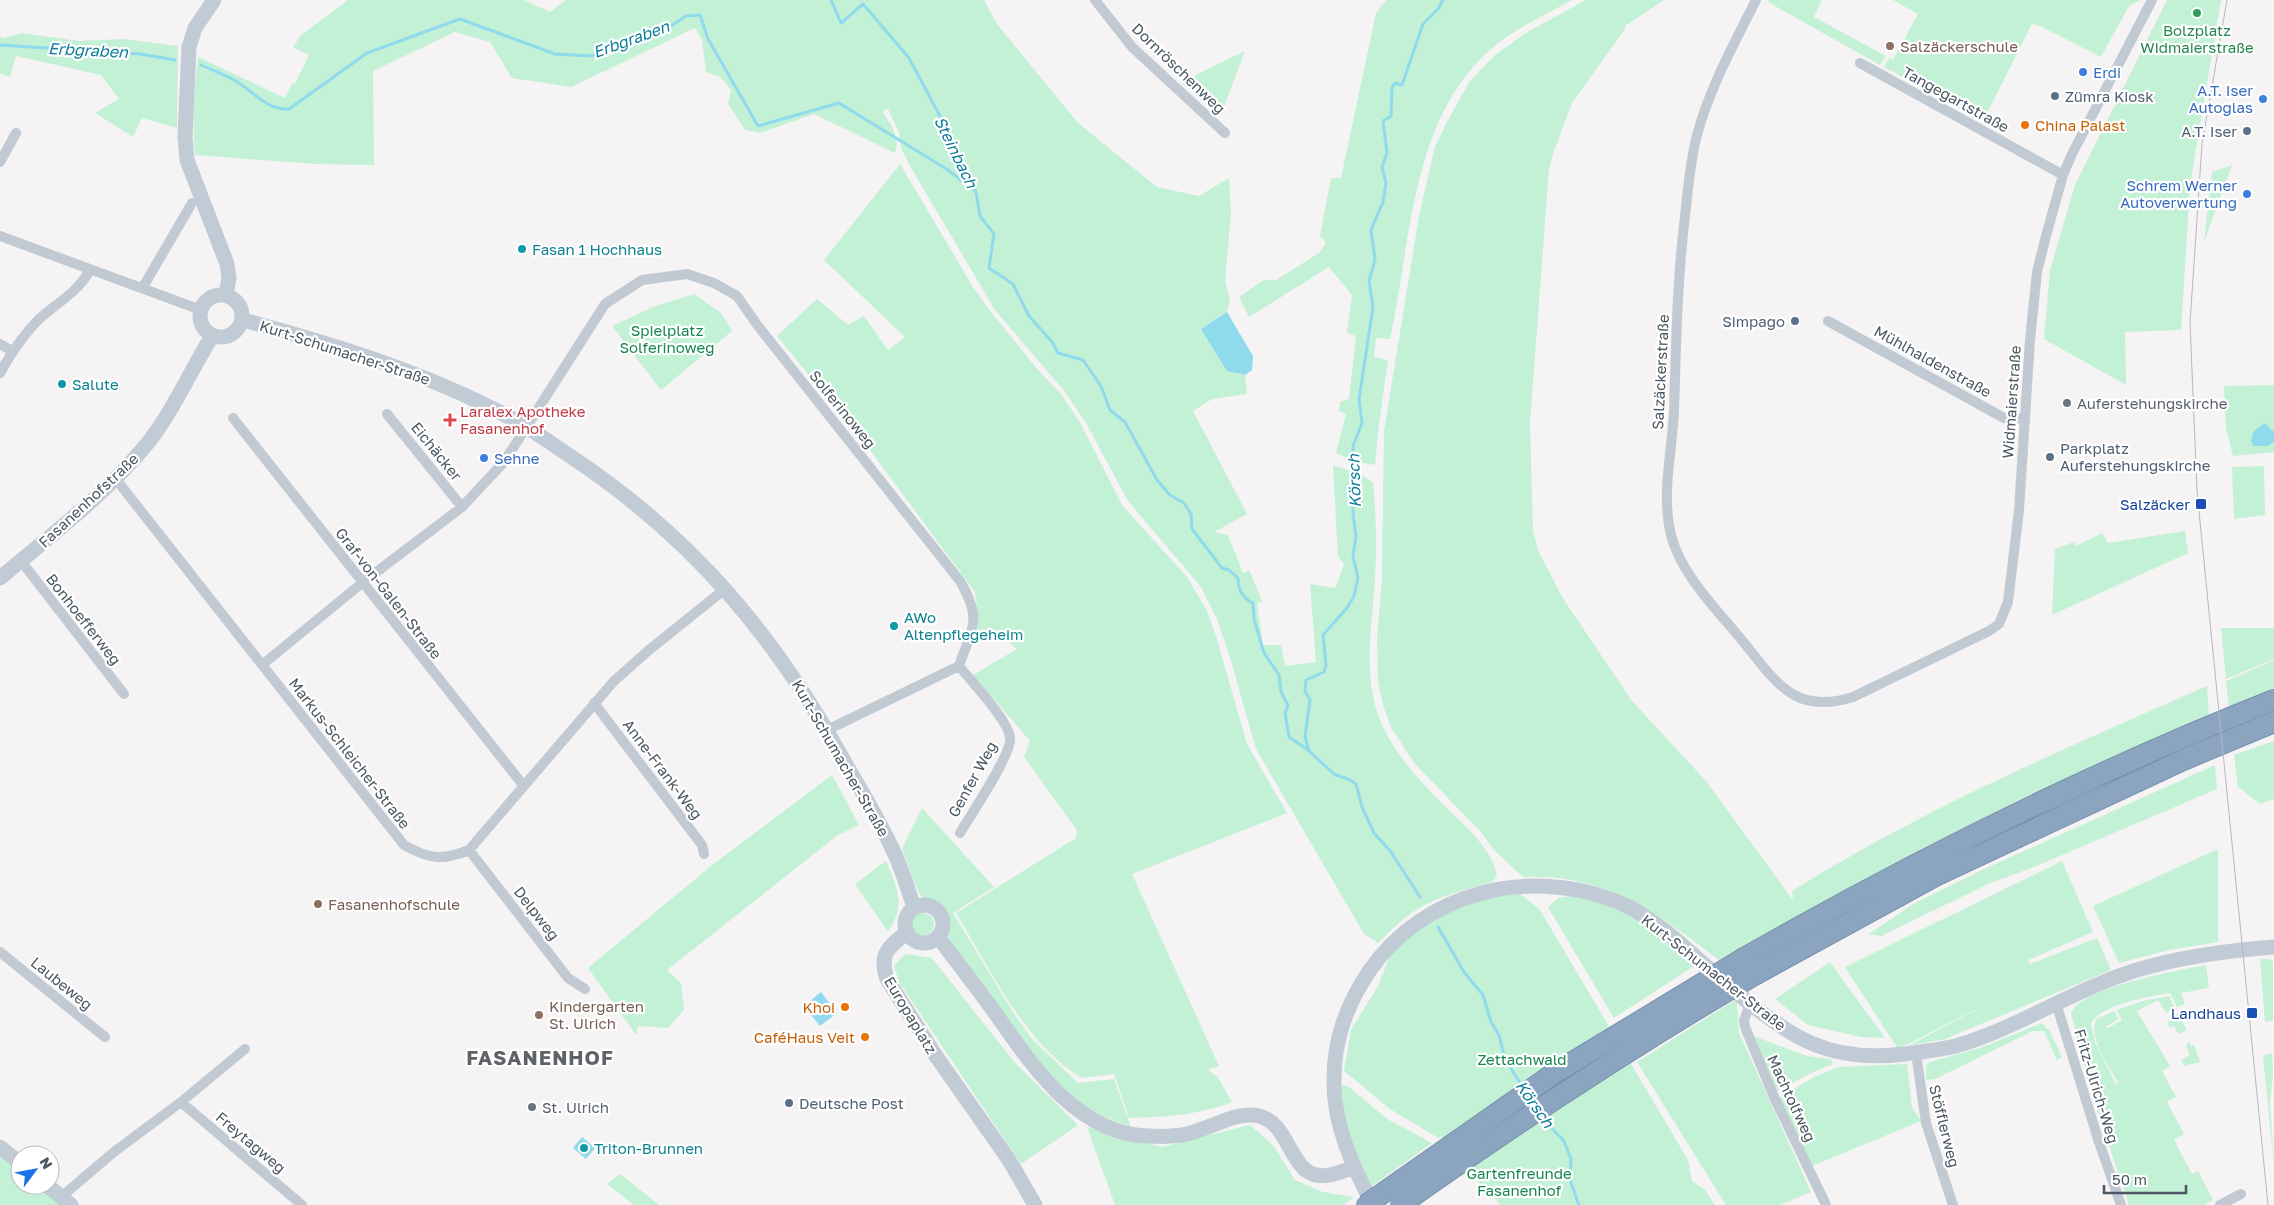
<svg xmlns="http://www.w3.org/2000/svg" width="2274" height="1205" viewBox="0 0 2274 1205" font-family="'Golos Text',sans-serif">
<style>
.green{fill:#c3f1d5}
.water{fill:#90daee}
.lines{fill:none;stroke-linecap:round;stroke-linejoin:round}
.stream{stroke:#90daee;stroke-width:3}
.highway-casing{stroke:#7690ad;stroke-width:22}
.street{stroke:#c1cad2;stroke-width:10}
.secondary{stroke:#c1cbd6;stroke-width:15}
.highway{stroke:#8ba5c1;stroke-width:20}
.tram{stroke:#b5b8bd;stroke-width:1}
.highway-bridge-casing{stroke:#7690ad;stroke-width:22;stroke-linecap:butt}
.highway-bridge{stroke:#8ba5c1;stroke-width:20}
.leisure-dot{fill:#2e9e5b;stroke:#fff;stroke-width:2}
.education-dot{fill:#8d6e63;stroke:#fff;stroke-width:2}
.shop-dot{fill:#3f7fe0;stroke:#fff;stroke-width:2}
.service-dot{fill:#5c6f8a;stroke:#fff;stroke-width:2}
.food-dot{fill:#e8710a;stroke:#fff;stroke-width:2}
.culture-dot{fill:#0f9aa8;stroke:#fff;stroke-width:2}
.worship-dot{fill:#6b7280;stroke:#fff;stroke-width:2}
.health-dot{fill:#e0444e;stroke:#fff;stroke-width:2}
.transit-dot{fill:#1a4fb4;stroke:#fff;stroke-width:2}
.labels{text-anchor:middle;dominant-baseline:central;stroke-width:4.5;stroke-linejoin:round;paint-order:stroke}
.leisure-label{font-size:15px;fill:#27864d;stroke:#fff}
.education-label{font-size:15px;fill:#785e54;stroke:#fff;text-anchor:start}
.street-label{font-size:15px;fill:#4a5661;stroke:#fff}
.shop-label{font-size:15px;fill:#366cbe;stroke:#fff;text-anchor:start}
.service-label{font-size:15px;fill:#4e5e75;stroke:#fff;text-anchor:start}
.food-label{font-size:15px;fill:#c56008;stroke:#fff;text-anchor:end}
.culture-label{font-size:15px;fill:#0d838f;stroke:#fff;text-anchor:start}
.park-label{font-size:15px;fill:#17864f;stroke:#fff}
.worship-label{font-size:15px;fill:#5b616d;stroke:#fff;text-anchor:start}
.health-label{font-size:15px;fill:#be3a42;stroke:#fff;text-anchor:start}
.transit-label{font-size:15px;fill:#164399;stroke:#fff;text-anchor:end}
.water-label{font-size:16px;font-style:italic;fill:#0c7c9b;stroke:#fff}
.district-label{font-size:20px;font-weight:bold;letter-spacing:1px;fill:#5f6368;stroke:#fff}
</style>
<rect width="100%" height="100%" fill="#f5f3f3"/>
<!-- green -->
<path class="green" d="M348 0H524L550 12 566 0H984L997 24 1078 123 1157 187 1199 196 1229 178 1231 212 1225 281 1230 300 1227 312 1201 329 1236 374 1245 375 1247 394 1212 399 1193 411 1247 514 1214 532 1228 535 1243 573 1249 570 1262 601 1257 603 1263 645H1281L1285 666 1316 662 1310 584 1335 588 1344 564 1338 557 1333 465 1362 475 1373 483C1376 515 1377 546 1375 578 1372 630 1360 685 1386 733 1402 763 1425 786 1448 809 1467 828 1491 848 1497 875L1493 882C1466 889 1437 896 1413 912 1400 920 1389 933 1378 943L1364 934 1256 749 1231 661 1218 621 1201 587 1128 501 1086 423 1065 392 995 310 910 166 901 148 899 132 888 109 882 111C890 123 901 137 895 153L814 114 760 133 745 130 728 104 731 90 720 77 706 72 702 40 695 28 571 87 512 78 490 42 455 32 373 71 374 165 316 164 195 155C192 121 194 90 198 57L285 98 292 83 295 84 309 55 293 47 301 35Z
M1386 0H1572C1545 15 1514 29 1491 49 1411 118 1411 243 1390 339L1376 338 1374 357 1388 360 1378 432 1375 465 1354 461 1336 453 1346 414 1339 411 1340 402 1349 399 1356 336 1347 333 1352 295 1329 267 1249 317 1239 297 1264 280H1276L1319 253 1326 243 1320 236 1331 178H1341L1376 13Z
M1586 0H1664L1625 26V29L1572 103 1554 151 1549 168 1530 423 1533 531 1538 550 1562 597 1632 701 1706 781 1793 900 1792 891C1923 809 2066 748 2207 686L2209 717 1919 854 1719 960C1658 913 1604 873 1523 877L1495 851 1480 831 1415 764 1392 729 1383 706 1378 681 1377 639 1382 578 1384 431 1419 216 1435 146 1448 120 1470 81 1495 55 1529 31Z
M1769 0H1822L1814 17 1886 56 1880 65 1768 2Z
M1893 0H2141L2129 6 2101 57 2042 27 2032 24 1983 121 1884 67 1889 58 1893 60 1918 14Z
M2167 0H2221L2190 185 2181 330 2125 332 2126 385 2044 339 2050 270 2075 185Z
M21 33 79 41 124 39 178 46 177 128 142 118 133 137 95 113 119 99 101 75 16 56 10 77 0 73V36L4 38Z
M1245 51 1220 117 1181 82Z
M900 164 973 287 991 312 1039 371 1062 395 1082 426 1122 505 1187 577 1207 611 1216 636 1247 744 1287 813 1132 874 1219 1066 1208 1070 1217 1076 1232 1102C1199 1115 1164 1117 1129 1118L1114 1074 1081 1078C1023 1041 991 970 956 913L1076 838 1077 830 1024 757 1030 741 973 675 1017 649 997 632 977 638 978 613 975 592 867 446 777 336 817 299 848 325 864 316 888 350 905 337 824 260Z
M2232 165 2204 242 2212 172Z
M694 294 721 313 732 331 661 390 612 326 653 307Z
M2274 385V452L2233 456 2226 429 2224 386Z
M2264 466 2265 515 2234 519 2232 467Z
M2185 531 2188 553 2052 615 2055 549 2074 542 2076 546 2102 533 2108 543Z
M2221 628H2274V659L2226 679Z
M2274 660V688L2229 709 2226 681Z
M2274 741V799L2260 804 2238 787 2234 755Z
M2215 765 2217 789 2034 867 1988 884 1881 936 1869 934 1913 904 1984 869Z
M832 775 859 825 838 835 667 970 681 983 684 1010 668 1028 638 1026 636 1035 588 968 711 866Z
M922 808 994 887 953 913 1013 1012 1032 1039 1078 1083 1114 1079 1131 1127 1095 1114 1065 1093 1039 1066 947 936C952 907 933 912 922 897 914 886 908 862 902 849Z
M2218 849V942L2169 950 2119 963 2093 906Z
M886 861C898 889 906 905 888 932L855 884Z
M2062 861 2093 932 2028 960 2030 964 2097 938 2111 970 1945 1039 1908 1046 1997 999 1898 1049 1845 967Z
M1520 894 1540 910 1688 1160 1692 1181 1705 1190 1715 1205H1501L1480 1184 1441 1136 1438 1138 1390 1109 1344 1071 1351 1030 1378 986 1392 951 1404 939 1444 913 1483 898Z
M1584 894 1646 921 1694 966 1614 1018 1548 907 1558 898Z
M910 925a12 12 0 1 1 24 0a12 12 0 1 1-24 0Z
M905 954 932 958 1015 1063 1078 1125 1021 1164 899 982 894 966Z
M2260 959H2270L2273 962V1021L2265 1022Z
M1830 962 1885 1038 1861 1037 1808 1025 1775 999Z
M2206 965 2209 988 2181 993 2185 1004 2177 1007 2170 993C2151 996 2099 1005 2091 1024L2095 1042 2116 1084 2118 1082C2109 1066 2088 1038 2096 1019L2114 1011 2119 1019 2106 1026 2108 1028 2122 1020 2117 1010 2143 1001 2169 996 2175 1008 2166 1013 2158 1000 2137 1011 2170 1066 2162 1071 2176 1097 2167 1102 2184 1134 2174 1140 2192 1174 2198 1171 2213 1200 2204 1205H2129L2092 1095 2095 1091 2092 1081 2087 1077 2071 1013C2084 986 2177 971 2206 965Z
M1735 1000 1737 1003 1739 1033 1811 1192 1780 1205H1726L1637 1062Z
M2178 1014 2187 1030 2178 1034 2174 1026 2170 1028 2167 1022Z
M2042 1023 2049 1030 2062 1057 2057 1060 2044 1031H2033L1935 1079 1926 1080V1066L1930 1062 1980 1048Z
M1751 1035 1807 1056 1831 1059 1833 1064 1809 1074 1775 1092Z
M2189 1041 2191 1046 2194 1045 2200 1062 2184 1066 2181 1060 2190 1055 2186 1046Z
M2272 1053 2273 1074 2270 1102 2274 1166 2263 1056Z
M1907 1064 1912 1107 1921 1121 1812 1166 1778 1099 1812 1078 1838 1067Z
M1342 1085 1348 1086 1387 1119 1432 1143 1372 1186C1357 1155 1341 1120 1342 1085Z
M1250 1125 1273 1145 1295 1180 1323 1192 1354 1197 1343 1205H1115L1087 1127 1162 1147Z
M0 1153 20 1170V1185H39L63 1205H0Z
M620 1174 659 1205H634L607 1184Z"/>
<!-- water -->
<path class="water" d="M1227 312 1253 356 1252 370 1245 375 1227 371 1201 329Z
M2265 423 2274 432V442L2268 446H2253L2251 440 2254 431Z
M821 992 837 1013 820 1026 804 1006Z
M582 1137 595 1148 586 1159 573 1148Z"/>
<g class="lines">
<!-- stream -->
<path class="stream" d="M831 0 841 23 863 4 909 58 950 135 976 192 980 216 994 234 989 268 1013 284 1029 316 1053 343 1058 353 1083 360 1101 386 1110 410 1125 422 1157 480 1170 495 1184 503 1191 514 1192 529 1222 568 1229 570 1238 578C1238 590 1242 598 1253 603L1254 619 1264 653 1279 675 1281 692 1288 705 1285 713 1289 737 1308 750
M0 45 140 54 175 60
M201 65C212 70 224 74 234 80 254 91 265 110 289 109L367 53 460 19 555 54 591 56 668 28 686 16 700 15 708 39 758 126 839 103 948 170 974 190
M1420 897 1391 852 1374 833 1362 807 1356 784 1350 780 1334 774 1309 751 1305 737 1310 700 1305 691 1306 680 1324 672 1326 665 1323 635 1347 608 1354 596 1358 578 1353 556 1356 537 1353 513V446L1362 423 1359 399 1373 307 1369 281 1375 260 1371 230 1383 202 1386 183 1382 167 1387 153 1383 121 1391 116 1392 87 1395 83 1402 85 1423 24 1438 9 1443 0
M1438 927 1464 972 1483 995 1491 1022 1499 1035 1505 1059 1522 1086
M1541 1117 1564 1141 1571 1159 1570 1180 1579 1205"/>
<!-- highway casing -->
<g class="highway-casing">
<path id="highway" d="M1746 957C1916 860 2092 772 2274 700
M1756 974 1935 876 2183 760 2274 722"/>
</g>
<!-- street -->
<path class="street" d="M1095 0 1132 47 1225 133
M1756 0C1734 44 1710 87 1697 135 1690 162 1688 189 1685 216 1677 281 1676 347 1674 412 1672 452 1661 495 1671 535 1682 578 1722 614 1749 649 1780 688 1799 714 1853 697L1989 631 1999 624 2008 602 2019 510 2030 340 2037 272 2046 236 2063 175 2072 154 2152 0
M1860 63 2063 175
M0 162 16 133
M0 236 201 310
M143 287 192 203
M1828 321 2004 418 2025 419
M0 344 12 351
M0 373C11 353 23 335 39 319 57 303 78 292 90 270
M387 414 462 507
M233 418 523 785
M115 478 404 845C429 859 442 861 469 850L614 681 649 650 725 589
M21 561 124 694
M262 665 362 583 462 507 504 462 605 304 642 280 687 274 714 283 737 296 758 326 960 581C983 621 972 627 959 666L827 730
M959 666C971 681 1009 721 1010 738 1012 754 970 816 960 833
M594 703 702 845 704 854
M469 850 568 978 585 989
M0 952 105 1037
M1751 1002 1744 1020 1745 1027 1774 1097 1826 1205
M2056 1003 2098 1139 2121 1205
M1916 1053 1926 1123 1953 1205
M181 1102 245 1049
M61 1197 114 1152 181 1102 302 1205
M2220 1205 2241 1194"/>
<!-- secondary -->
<path class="secondary" d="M214 0 195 28 189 47 185 137 187 160 227 264 229 278 226 295
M200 316a21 21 0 1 1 42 0a21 21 0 1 1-42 0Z
M243 320C333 344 424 372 507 416 529 427 549 442 570 456 694 538 777 638 848 768 863 793 878 819 891 846 901 865 907 887 914 907
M0 578C50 536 105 495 147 444 173 411 190 372 212 336
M905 924a19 19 0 1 1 38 0a19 19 0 1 1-38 0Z
M906 933C887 948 879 955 887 979L936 1056 1009 1160 1035 1205
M938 937C956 961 975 985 993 1010 1030 1062 1076 1135 1149 1136 1165 1137 1181 1137 1197 1131 1217 1125 1238 1111 1259 1116 1293 1124 1289 1183 1329 1175 1337 1174 1346 1170 1354 1167
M0 1147 20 1163
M47 1185 71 1205
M1373 1205C1353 1167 1333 1124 1334 1080 1334 1038 1347 1004 1370 970 1424 893 1526 867 1613 900 1633 907 1651 920 1668 933 1709 967 1763 1022 1811 1043 1841 1056 1872 1058 1904 1054 1922 1052 1941 1050 1959 1045 2015 1028 2064 996 2119 976 2168 958 2222 951 2274 947"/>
<!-- highway -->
<use href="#highway" class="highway"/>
<!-- tram -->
<path class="tram" d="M2227 0 2202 144 2190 323 2197 491 2268 1205"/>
<!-- highway-bridge casing -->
<g class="highway-bridge-casing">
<path id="highway-bridge" d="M1366 1205 1553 1074 1746 957
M1400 1205C1516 1123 1634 1045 1756 974"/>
</g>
<!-- highway-bridge -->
<use href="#highway-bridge" class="highway-bridge"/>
</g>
<!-- markers -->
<circle class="leisure-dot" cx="2197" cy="13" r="5"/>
<g class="education-dot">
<circle cx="1890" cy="46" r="5"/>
<circle cx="318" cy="904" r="5"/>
<circle cx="539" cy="1015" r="5"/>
</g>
<g class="shop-dot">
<circle cx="2083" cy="72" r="5"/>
<circle cx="2263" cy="99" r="5"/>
<circle cx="2247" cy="194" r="5"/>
<circle cx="484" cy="458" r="5"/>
</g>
<g class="service-dot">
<circle cx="2055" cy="96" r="5"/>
<circle cx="2247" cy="131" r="5"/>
<circle cx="1795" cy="321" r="5"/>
<circle cx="2050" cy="457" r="5"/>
<circle cx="789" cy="1103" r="5"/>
</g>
<g class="food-dot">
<circle cx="2025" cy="125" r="5"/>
<circle cx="845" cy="1007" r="5"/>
<circle cx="865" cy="1037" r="5"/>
</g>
<g class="culture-dot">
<circle cx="522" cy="249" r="5"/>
<circle cx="62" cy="384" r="5"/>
<circle cx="894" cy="626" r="5"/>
<circle cx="584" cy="1148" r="5"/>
</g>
<g class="worship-dot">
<circle cx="2067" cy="403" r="5"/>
<circle cx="532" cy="1107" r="5"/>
</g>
<path class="health-dot" d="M447.5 412.5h5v5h5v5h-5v5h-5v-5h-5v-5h5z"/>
<g class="transit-dot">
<rect x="2195" y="498" width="12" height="12" rx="2.5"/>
<rect x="2246" y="1007" width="12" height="12" rx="2.5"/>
</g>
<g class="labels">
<!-- leisure labels -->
<g class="leisure-label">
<text x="2197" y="30">Bolzplatz<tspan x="2197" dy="17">Widmaierstraße</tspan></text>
</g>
<!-- education labels -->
<g class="education-label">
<text x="1900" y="46">Salzäckerschule</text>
<text x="328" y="904">Fasanenhofschule</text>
<text x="549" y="1006">Kindergarten<tspan x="549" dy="17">St. Ulrich</tspan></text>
</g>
<!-- street labels -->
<g class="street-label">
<text transform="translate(1179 68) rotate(44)">Dornröschenweg</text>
<text transform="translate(1956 99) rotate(29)">Tangegartstraße</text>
<text transform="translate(345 352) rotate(18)">Kurt-Schumacher-Straße</text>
<text transform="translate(1933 361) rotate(29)">Mühlhaldenstraße</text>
<text transform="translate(1660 372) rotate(-87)">Salzäckerstraße</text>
<text transform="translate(2011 402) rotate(-86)">Widmaierstraße</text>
<text transform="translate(843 409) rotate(51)">Solferinoweg</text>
<text transform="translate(437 451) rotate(51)">Eichäcker</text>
<text transform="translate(88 500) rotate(-43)">Fasanenhofstraße</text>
<text transform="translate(389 593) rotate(52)">Graf-von-Galen-Straße</text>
<text transform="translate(84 619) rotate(52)">Bonhoefferweg</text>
<text transform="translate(350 753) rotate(52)">Markus-Schleicher-Straße</text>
<text transform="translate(841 758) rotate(60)">Kurt-Schumacher-Straße</text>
<text transform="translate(663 769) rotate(53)">Anne-Frank-Weg</text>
<text transform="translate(972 779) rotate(-61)">Genfer Weg</text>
<text transform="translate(537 913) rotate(52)">Delpweg</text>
<text transform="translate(1714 972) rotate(38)">Kurt-Schumacher-Straße</text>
<text transform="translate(62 983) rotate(39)">Laubeweg</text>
<text transform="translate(911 1015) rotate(59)">Europaplatz</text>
<text transform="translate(2097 1086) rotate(73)">Fritz-Ulrich-Weg</text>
<text transform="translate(1792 1098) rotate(65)">Machtolfweg</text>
<text transform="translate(1945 1126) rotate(76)">Stöfflerweg</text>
<text transform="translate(251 1142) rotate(40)">Freytagweg</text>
</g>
<!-- shop labels -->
<g class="shop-label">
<text x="2093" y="72">Erdi</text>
<text x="2253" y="90" text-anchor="end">A.T. Iser<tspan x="2253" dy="17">Autoglas</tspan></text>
<text x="2237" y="185" text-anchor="end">Schrem Werner<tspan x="2237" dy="17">Autoverwertung</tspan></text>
<text x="494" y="458">Sehne</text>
</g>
<!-- service labels -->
<g class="service-label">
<text x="2065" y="96">Zümra Kiosk</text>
<text x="2237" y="131" text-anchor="end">A.T. Iser</text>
<text x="1785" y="321" text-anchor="end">Simpago</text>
<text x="2060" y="448">Parkplatz<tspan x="2060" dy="17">Auferstehungskirche</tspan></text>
<text x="799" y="1103">Deutsche Post</text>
</g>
<!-- food labels -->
<g class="food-label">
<text x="2035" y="125" text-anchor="start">China Palast</text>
<text x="835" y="1007">Khoi</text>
<text x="855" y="1037">CaféHaus Veit</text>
</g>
<!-- culture labels -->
<g class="culture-label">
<text x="532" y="249">Fasan 1 Hochhaus</text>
<text x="72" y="384">Salute</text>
<text x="904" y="617">AWo<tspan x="904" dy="17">Altenpflegeheim</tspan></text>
<text x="594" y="1148">Triton-Brunnen</text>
</g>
<!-- park labels -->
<g class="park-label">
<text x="667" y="330">Spielplatz<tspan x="667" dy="17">Solferinoweg</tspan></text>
<text x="1522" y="1059">Zettachwald</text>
<text x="1519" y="1173">Gartenfreunde<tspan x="1519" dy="17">Fasanenhof</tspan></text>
</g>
<!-- worship labels -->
<g class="worship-label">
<text x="2077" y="403">Auferstehungskirche</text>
<text x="542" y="1107">St. Ulrich</text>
</g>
<!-- health labels -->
<g class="health-label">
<text x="460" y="411">Laralex Apotheke<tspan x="460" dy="17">Fasanenhof</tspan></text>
</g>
<!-- transit labels -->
<g class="transit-label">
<text x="2190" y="504">Salzäcker</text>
<text x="2241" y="1013">Landhaus</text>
</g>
<!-- water labels -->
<g class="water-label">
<text transform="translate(631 39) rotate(-20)">Erbgraben</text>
<text transform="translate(88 50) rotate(3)">Erbgraben</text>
<text transform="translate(956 152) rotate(64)">Steinbach</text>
<text transform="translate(1354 481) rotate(-92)">Körsch</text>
<text transform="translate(1535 1104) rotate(55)">Körsch</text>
</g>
<!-- district labels -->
<g class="district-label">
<text x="540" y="1057">FASANENHOF</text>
</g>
</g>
<!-- north arrow -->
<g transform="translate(35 1170) rotate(58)"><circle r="24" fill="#ffffff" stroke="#b7bbc0"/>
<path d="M0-4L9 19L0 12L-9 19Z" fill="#1a73e8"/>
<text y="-8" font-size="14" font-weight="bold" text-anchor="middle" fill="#4a5661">N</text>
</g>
<!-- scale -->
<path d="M2104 1185v8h82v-8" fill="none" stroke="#4a5661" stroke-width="2.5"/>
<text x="2112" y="1185" font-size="15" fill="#4a5661" stroke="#ffffff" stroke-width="4" paint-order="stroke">50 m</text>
</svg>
